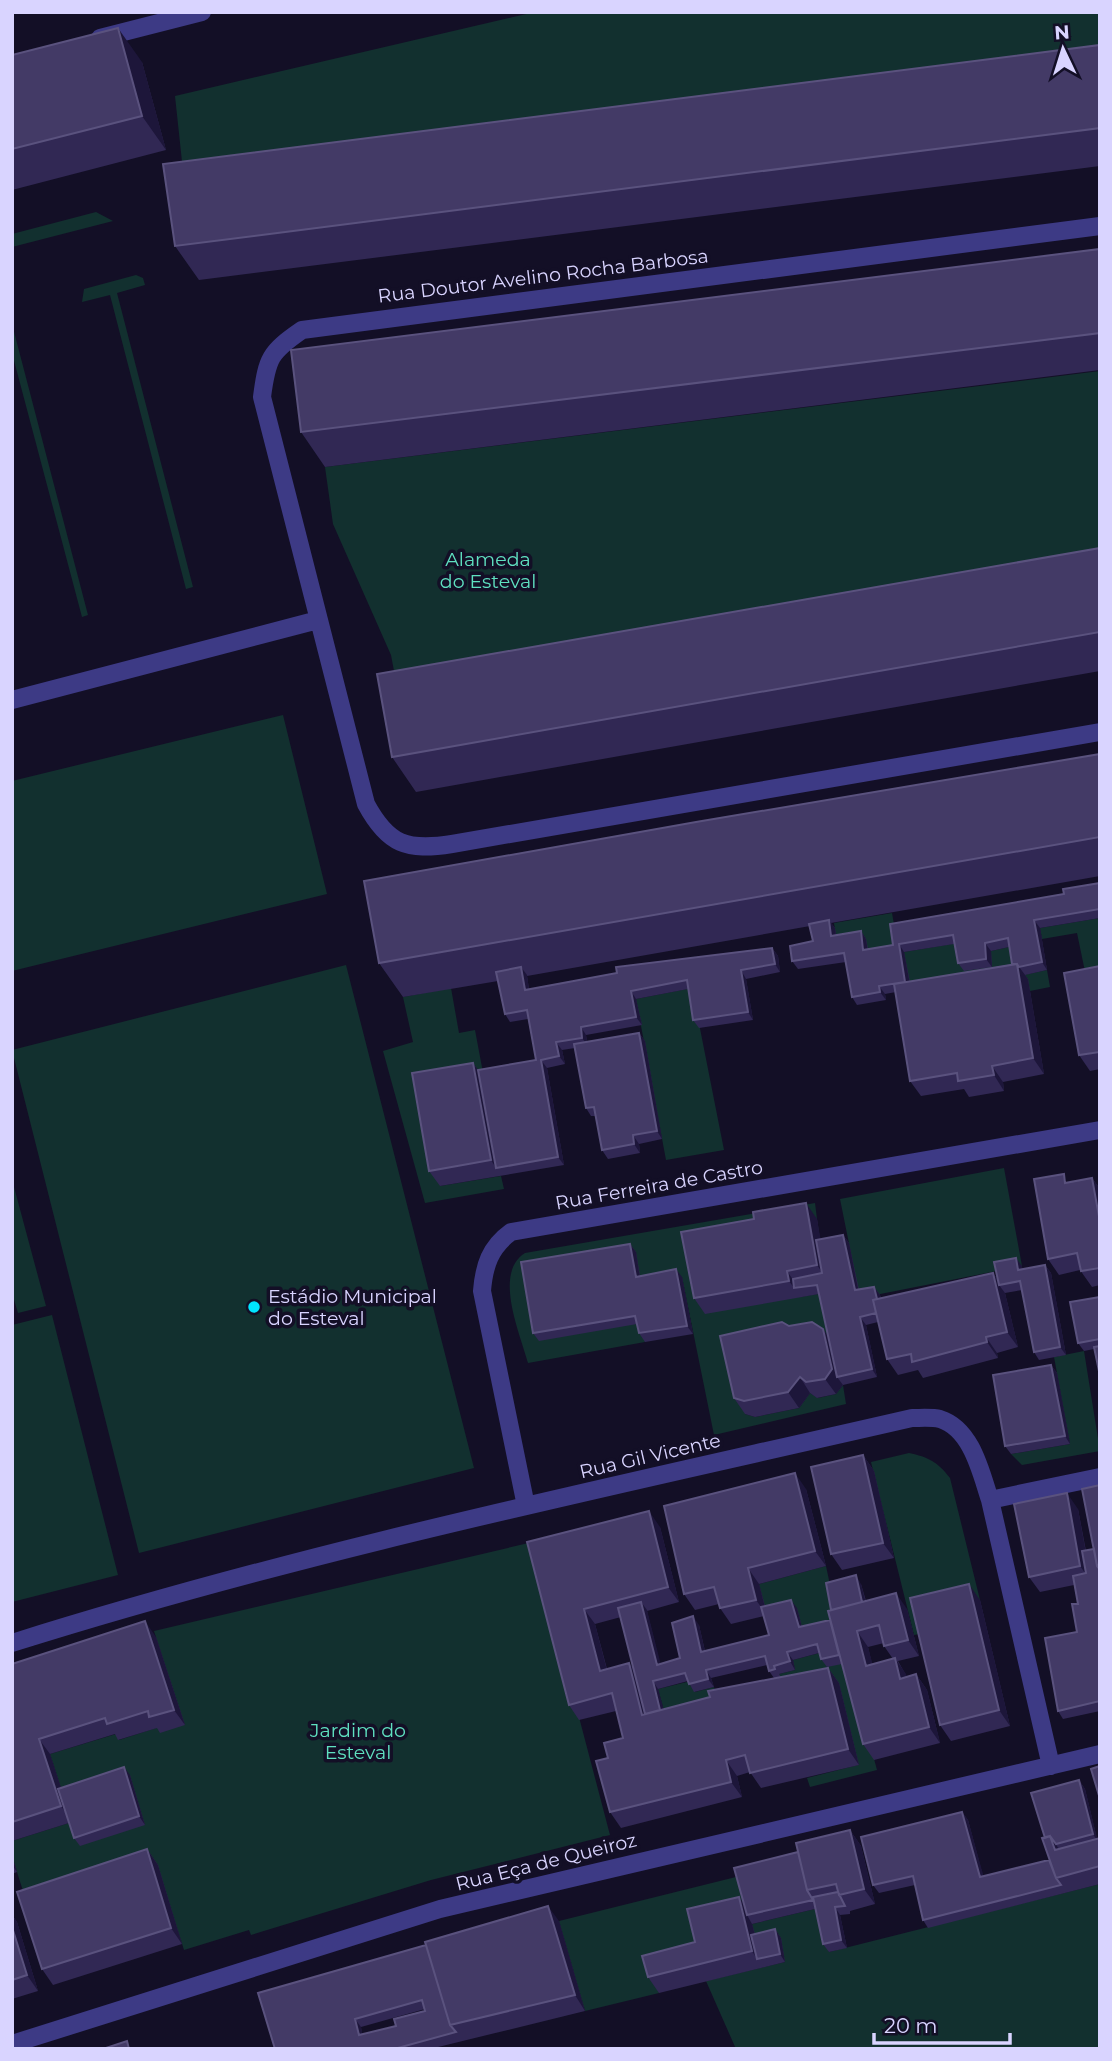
<svg xmlns="http://www.w3.org/2000/svg" width="1112" height="2061" viewBox="0 0 1112 2061" font-family="Montserrat,sans-serif">
<style>
.green{fill:#12302f}
.lines{fill:none;stroke-linecap:round;stroke-linejoin:round}
.minor{stroke:#3d3a85;stroke-width:18}
.wall{fill:#312854;fill-rule:evenodd}
.shaded-wall{fill:#1d163a}
.building{fill:#433a66;stroke:#5a527e;stroke-width:2;fill-rule:evenodd}
.poi-dot{fill:#00e5ff;stroke:#130f26;stroke-width:2.5}
.labels{text-anchor:middle;dominant-baseline:central;stroke-width:7;stroke-linejoin:round;paint-order:stroke}
.street-label{font-size:19px;fill:#d9d4ff;stroke:#130f26}
.park-label{font-size:19px;fill:#5fe0c0;stroke:#130f26}
.poi-label{font-size:19px;fill:#d9d4ff;stroke:#130f26;text-anchor:start}
</style>
<rect width="100%" height="100%" fill="#130f26"/>
<!-- green -->
<path class="green" d="M535 12H1100V52L183 171 175 96Z
M96 212 113 221 12 247V234Z
M136 275 143 278 145 285 117 293 193 587 186 589 110 295 82 302 84 289Z
M12 324 88 615 82 617 12 353Z
M1100 371V587L401 708 391 655 333 524 325 467Z
M283 715 327 894 12 971V781Z
M892 913 899 953 869 958 837 944 834 923Z
M1100 918V984L1088 986 1077 933 1042 939 1040 928Z
M958 943 991 967V951L1013 946 1019 976 1047 970 1050 987 1030 991 911 989 904 952Z
M346 965 474 1468 139 1553 12 1050Z
M451 988 459 1033 475 1030 484 1078 440 1186 501 1176 504 1189 425 1203 383 1051 413 1042 403 997Z
M692 988 724 1150 666 1160 636 999Z
M1004 1168 1022 1266 860 1298 840 1199Z
M14 1187 46 1306 18 1313 12 1293Z
M815 1203 817 1219 764 1227 800 1297 823 1293 834 1344 745 1414 755 1417 799 1408 810 1393 818 1398 836 1394 843 1385 846 1404 714 1435 682 1277 641 1285 636 1252 641 1324 645 1342 528 1363C520 1333 493 1273 525 1253Z
M52 1315 118 1575 12 1602V1325Z
M1084 1351 1100 1451 1022 1465 1011 1454 1070 1444 1054 1357Z
M909 1453C928 1457 938 1462 950 1478L980 1600 921 1614 925 1633 914 1635 871 1462Z
M533 1542 610 1835 431 1880 251 1935 249 1930 184 1950 157 1865 28 1907 12 1856V1841L72 1822 50 1754 116 1734 119 1740 159 1727 184 1725 154 1631Z
M826 1566 839 1627 804 1635 767 1615 759 1584Z
M823 1652 848 1662 877 1770 810 1787 807 1778 858 1765 786 1696 779 1674 795 1670 793 1660Z
M691 1681 695 1692 714 1687 721 1713 666 1718 658 1689Z
M740 1876 750 1912 706 1958 653 1972 659 1993 585 2011 559 1921Z
M1100 1884V2049H736L706 1981 785 1962 757 1943 752 1924 819 1908 829 1952Z"/>
<g class="lines">
<!-- minor -->
<path class="minor" d="M100 38 202 12
M1100 226 302 330C270 352 267 358 262 397L366 804C388 845 407 851 452 844L1100 732
M12 700 318 620
M990 1500 1100 1477
M526 1506 482 1291C484 1266 490 1247 511 1232L1100 1130
M12 1643C307 1550 611 1487 912 1418 921 1418 932 1417 940 1419 972 1429 981 1473 990 1500L1051 1766
M12 2044 440 1909 1100 1754"/>
</g>
<!-- wall -->
<path class="wall" d="M1100 45V166L199 280 175 246Z
M12 55 142 62 166 150 12 190Z
M1100 249V370L325 467 301 432Z
M1100 548V671L416 792 392 757Z
M1100 754V876L831 923 835 928 836 935 861 931 866 939 868 949 893 945 1100 883V918L1040 928 1047 970 1025 975 1028 979 1044 1074 1003 1082 1004 1091 969 1097 964 1089 921 1096 910 1081 896 992 885 994 886 1000 857 1005 852 997 846 962 798 969 792 961 813 941 810 926 527 976 529 989 772 948 778 956 780 972 746 979 753 1020 699 1028 693 1020 688 989 636 999 642 1025 586 1035 587 1042 639 1033 645 1041 662 1139 639 1144 640 1153 608 1159 602 1150 596 1116H591L586 1108 575 1048 562 1050 565 1064 547 1068 564 1165 440 1186 429 1171 473 1063 478 1070 536 1060 528 1019 510 1022 505 1014 498 981 403 997 379 963ZM954 944 958 963 964 971 992 967 991 951 1009 947 1012 964 910 982 904 952Z
M1100 966V1069L1090 1071 1079 1055Z
M1092 1178 1100 1189V1285L1092 1287 1080 1270 1059 1275 1048 1259 1070 1182Z
M817 1219 820 1239 843 1235 849 1243 859 1290 874 1287 880 1295 881 1298 993 1273 998 1280 1022 1266V1269L1045 1265 1051 1273 1066 1355 1039 1360 1034 1352 1022 1290 1005 1293 1018 1347 997 1353 998 1358 923 1378 918 1370 898 1375 887 1359 878 1322 866 1325 877 1377 843 1385 836 1394 817 1398 810 1393 799 1408 755 1417 745 1414 734 1398 789 1326 823 1329 828 1337 819 1294 705 1314 694 1298Z
M630 1244 636 1252 640 1276 682 1277 693 1334 645 1342 639 1333 637 1324 539 1341 533 1333Z
M1100 1297V1376L1094 1349 1084 1351 1078 1343Z
M1051 1365 1057 1373 1070 1444 1011 1454 1005 1446Z
M863 1455 874 1471 894 1558 842 1570 831 1554Z
M1100 1485V1711L1063 1719 1058 1711 1077 1632 1078 1604 1074 1585 1040 1592 1029 1577 1078 1509 1086 1551 1094 1549Z
M806 1489 826 1566 759 1584 765 1606 797 1608 802 1627 830 1620 831 1610 861 1584 866 1601 907 1609 919 1656 898 1661 907 1677 916 1674 927 1690 940 1743 874 1760 863 1744 842 1664 827 1667 821 1659 819 1653 793 1660 795 1670 779 1674 781 1677 828 1668 839 1683 859 1765 761 1788 750 1772 737 1776 742 1797 621 1828 610 1812 608 1758 623 1738 616 1711 579 1720 569 1705 527 1542 660 1527 679 1602 647 1611 660 1664 680 1658 699 1625 705 1651 769 1635 764 1616 731 1624 720 1608 719 1604 695 1610 684 1594ZM621 1617 635 1671 629 1663 607 1669 595 1624ZM884 1643V1646L893 1659 872 1664 868 1647ZM767 1665 769 1671 774 1678 710 1697 663 1709 658 1689 688 1681 694 1692 714 1687 711 1678Z
M980 1600 1010 1726 951 1741 940 1725Z
M156 1637 185 1725 160 1733 157 1728 118 1740 115 1734 50 1754 61 1788 130 1775 145 1825 80 1846 74 1838 69 1823 12 1841V1664Z
M1079 1780 1085 1789 1097 1839 1100 1838V1884L928 1928 923 1920 915 1885 879 1893 873 1885 962 1812 968 1820 983 1876 1049 1860 1045 1838Z
M850 1830 861 1846 875 1904 850 1911V1914L840 1915 847 1948 829 1952 823 1944 815 1909 752 1924 755 1934 775 1929 781 1938 785 1962 659 1993 648 1977 695 1942 743 1904 798 1852Z
M147 1849 158 1865 182 1944 53 1985 42 1969Z
M12 1856 17 1872 12 1874Z
M12 1915 17 1922 38 1991 12 1999Z
M559 1921 585 2011 430 2049H275ZM425 2009V2011L396 2026 362 2034 361 2027Z"/>
<!-- shaded-wall -->
<path class="shaded-wall" d="M118 28 142 62 166 150 142 116Z
M829 920 835 928 837 944 831 936Z
M1034 920 1040 928 1047 970 1042 962Z
M861 931 866 939 869 958 863 950Z
M985 943 991 951 992 967 986 959Z
M899 944 904 952 911 990 905 982Z
M772 948 778 956 780 972 775 964Z
M1017 964 1028 979 1044 1074 1033 1058Z
M521 967 527 975 530 998 525 990Z
M741 970 746 979 753 1020 748 1012Z
M879 986 885 994 886 1000 880 992Z
M631 991 636 999 642 1025 636 1017Z
M581 1027 586 1035 588 1046 582 1038Z
M639 1033 645 1041 662 1139 657 1131Z
M556 1042 562 1050 565 1064 559 1056Z
M541 1060 547 1068 564 1165 558 1157Z
M473 1063 484 1078 496 1168 491 1160Z
M992 1066 1003 1082 1004 1091 994 1075Z
M633 1135 639 1144 640 1153 634 1144Z
M1092 1178 1100 1189V1222Z
M806 1203 817 1219 828 1281 817 1265Z
M843 1235 849 1243 860 1298 855 1290Z
M630 1244 636 1252 641 1285 636 1277Z
M1016 1258 1022 1266 1024 1278 1018 1270Z
M1045 1265 1051 1273 1066 1355 1060 1347Z
M676 1269 682 1277 693 1334 687 1326Z
M787 1271 798 1287 794 1288 789 1281Z
M993 1273 1001 1284 999 1285 1005 1293 1018 1347 1007 1332Z
M874 1287 880 1295 885 1321 879 1313Z
M860 1317 866 1325 877 1377 872 1369Z
M823 1329 834 1344 837 1377 843 1385 836 1394 825 1379Z
M986 1337 997 1353 998 1358 987 1342Z
M1051 1365 1057 1373 1070 1444 1065 1436Z
M800 1377 810 1393 799 1408 788 1392Z
M863 1455 874 1471 894 1558 883 1543Z
M795 1473 806 1489 826 1566 815 1551Z
M1067 1493 1078 1509 1091 1581 1080 1566Z
M649 1511 660 1527 679 1602 668 1587Z
M748 1568 759 1584 767 1615 756 1600Z
M856 1575 861 1584 870 1619 865 1611Z
M969 1584 980 1600 1010 1726 999 1710Z
M896 1593 907 1609 919 1656 908 1640Z
M791 1600 797 1608 804 1635 799 1627Z
M641 1602 647 1610 663 1673 657 1665Z
M584 1609 595 1624 611 1686 600 1671Z
M693 1616 699 1625 707 1661 701 1652Z
M145 1621 156 1637 185 1725 174 1710Z
M857 1631 868 1647 877 1681 866 1666Z
M787 1652 793 1660 795 1670 790 1661Z
M895 1658 906 1674 911 1694 900 1679Z
M629 1663 640 1679 649 1713 642 1715Z
M828 1668 839 1683 859 1765 848 1749Z
M706 1670 711 1678 714 1687 708 1679Z
M916 1674 927 1690 940 1743 929 1727Z
M653 1681 658 1689 666 1718 660 1710Z
M39 1739 50 1754 72 1822 61 1806Z
M726 1760 737 1776 742 1797 731 1782Z
M124 1767 130 1775 145 1825 139 1816Z
M1079 1780 1085 1789 1098 1842 1093 1834Z
M962 1812 968 1820 986 1885 980 1877Z
M850 1830 861 1846 875 1904 864 1889Z
M1050 1836 1061 1852 1055 1850Z
M147 1849 158 1865 182 1944 171 1928Z
M12 1856 17 1872 12 1865Z
M739 1897 750 1912 747 1915 752 1924 761 1958 757 1959 752 1951Z
M548 1906 559 1921 585 2011 575 1995Z
M835 1907 840 1915 847 1948 841 1940Z
M12 1915 17 1922 38 1991 27 1975 12 1927Z
M775 1929 781 1938 785 1962 780 1954Z
M355 2019 361 2027 364 2043 359 2035Z"/>
<!-- building -->
<path class="building" d="M118 28 142 116 12 149V55Z
M1100 45V128L175 246 163 164Z
M1100 249V333L301 432 291 350Z
M1100 548V632L392 757 377 674Z
M1100 754V837L379 963 364 881 696 822Z
M1100 883V909L1034 920 1042 962 1019 967 1017 964H1012L1008 938 985 943 986 959 958 963 953 935 899 944 905 982 879 986 880 992 852 997 844 953 792 961 790 946 813 941 809 924 829 920 831 936 861 931 863 950 893 945 890 924 1064 894 1063 889Z
M772 948 775 964 741 970 748 1012 693 1020 687 980 631 991 636 1017 581 1027 582 1038 556 1042 559 1056 541 1060 558 1157 496 1168 478 1070 536 1060 527 1010 505 1014 496 972 521 967 525 990 617 973 616 967Z
M1017 964 1033 1058 992 1066 994 1075 958 1081 957 1073 910 1081 894 984Z
M1100 966V1052L1079 1055 1064 973Z
M639 1033 657 1131 633 1135 634 1144 602 1150 594 1107 586 1108 574 1044Z
M473 1063 491 1160 429 1171 412 1073Z
M1064 1174 1065 1183 1092 1178 1100 1222V1268L1081 1271 1077 1253 1048 1259 1034 1179Z
M806 1203 817 1265 787 1271 789 1281 694 1298 681 1232 754 1219 753 1212Z
M843 1235 855 1290 874 1287 877 1299 873 1300 876 1313 860 1317 872 1369 837 1377 817 1285 794 1288 793 1279 822 1273 816 1240Z
M630 1244 636 1277 676 1269 687 1326 639 1333 635 1316 533 1333 521 1262Z
M1016 1258 1018 1270 1045 1265 1060 1347 1034 1352 1020 1281 999 1285 994 1262Z
M993 1273 1007 1332 986 1337 987 1342 912 1362 911 1354 887 1359 873 1300Z
M1100 1297V1339L1078 1343 1070 1302Z
M782 1322 789 1326 812 1322 823 1329 832 1369 825 1379 806 1382 800 1377 788 1392 744 1401 734 1398 720 1336Z
M1100 1346V1376L1094 1347Z
M1051 1365 1065 1436 1005 1446 993 1375Z
M863 1455 883 1543 831 1554 811 1467Z
M795 1473 815 1551 748 1568 756 1600 720 1608 714 1587 684 1594 664 1506Z
M1100 1485V1565L1097 1566 1082 1489Z
M1067 1493 1080 1566 1029 1577 1014 1504Z
M649 1511 668 1587 584 1609 600 1671 629 1663 642 1715 710 1697 708 1691 828 1668 848 1749 750 1773 745 1755 726 1760 731 1782 610 1812 596 1761 608 1758 604 1743 623 1738 612 1693 569 1705 527 1542Z
M1094 1549 1097 1566 1100 1570V1701L1058 1711 1045 1638 1077 1632 1072 1604H1078L1073 1576 1086 1573 1082 1551Z
M856 1575 862 1602 831 1610 826 1583Z
M969 1584 999 1710 940 1725 910 1598Z
M896 1593 908 1640 884 1646 879 1625 857 1631 866 1666 895 1658 900 1679 916 1674 929 1727 863 1744 828 1611Z
M791 1600 799 1627 830 1620 839 1655 821 1659 817 1644 787 1652 790 1661 774 1666 775 1669 769 1671 765 1656 706 1670 708 1679 689 1684 685 1673 653 1681 660 1710 645 1714 618 1608 641 1602 657 1665 680 1658 672 1623 693 1616 701 1652 769 1635 761 1607Z
M145 1621 174 1710 149 1717 148 1711 107 1724 105 1718 39 1739 61 1806 12 1822V1664Z
M1100 1766V1799L1091 1769Z
M124 1767 139 1816 74 1838 58 1789Z
M1079 1780 1093 1834 1056 1844 1050 1836 1045 1838 1031 1793Z
M962 1812 980 1877 1049 1860 1056 1878 1061 1885 923 1920 913 1876 873 1885 861 1837Z
M850 1830 864 1889 839 1895 836 1884 807 1890 796 1843Z
M1050 1836 1055 1850 1100 1838V1866L1056 1878 1042 1838Z
M147 1849 171 1928 42 1969 17 1892Z
M798 1852 807 1890 813 1900 747 1915 734 1868Z
M838 1892 845 1906 835 1907 841 1940 823 1944 813 1897Z
M739 1897 752 1951 648 1977 642 1956 695 1942 687 1909Z
M548 1906 575 1995 450 2025 425 1942Z
M12 1927 27 1975 12 1980Z
M775 1929 780 1954 757 1959 751 1935Z
M426 1945 450 2025 456 2032 394 2049H275L258 1993ZM422 2000 425 2011 394 2019 396 2026 359 2035 355 2019Z
M127 2041 129 2049H103Z"/>
<!-- markers -->
<circle class="poi-dot" cx="254" cy="1307" r="7"/>
<g class="labels">
<!-- street labels -->
<g class="street-label">
<text transform="translate(543 276) rotate(-7)">Rua Doutor Avelino Rocha Barbosa</text>
<text transform="translate(659 1185) rotate(-10)">Rua Ferreira de Castro</text>
<text transform="translate(650 1456) rotate(-13)">Rua Gil Vicente</text>
<text transform="translate(546 1862) rotate(-14)">Rua Eça de Queiroz</text>
</g>
<!-- park labels -->
<g class="park-label">
<text x="488" y="559">Alameda<tspan x="488" dy="22">do Esteval</tspan></text>
<text x="358" y="1730">Jardim do<tspan x="358" dy="22">Esteval</tspan></text>
</g>
<!-- poi labels -->
<g class="poi-label">
<text x="268" y="1296">Estádio Municipal<tspan x="268" dy="22">do Esteval</tspan></text>
</g>
</g>
<!-- border -->
<rect width="1112" height="2061" fill="none" stroke="#d9d4ff" stroke-width="28"/>
<!-- north arrow -->
<g transform="translate(1063 49) rotate(356)" stroke="#130f26" stroke-width="5" paint-order="stroke">
<path d="M0-5L12 26L0 18L-12 26Z" fill="#d9d4ff"/>
<text y="-10" font-size="19" font-weight="bold" text-anchor="middle" fill="#d9d4ff">N</text>
</g>
<!-- scale -->
<path d="M874 2033v10h136v-10" fill="none" stroke="#d9d4ff" stroke-width="3.5"/>
<text x="884" y="2033" font-size="21" fill="#d9d4ff" stroke="#130f26" stroke-width="5" paint-order="stroke">20 m</text>
</svg>
